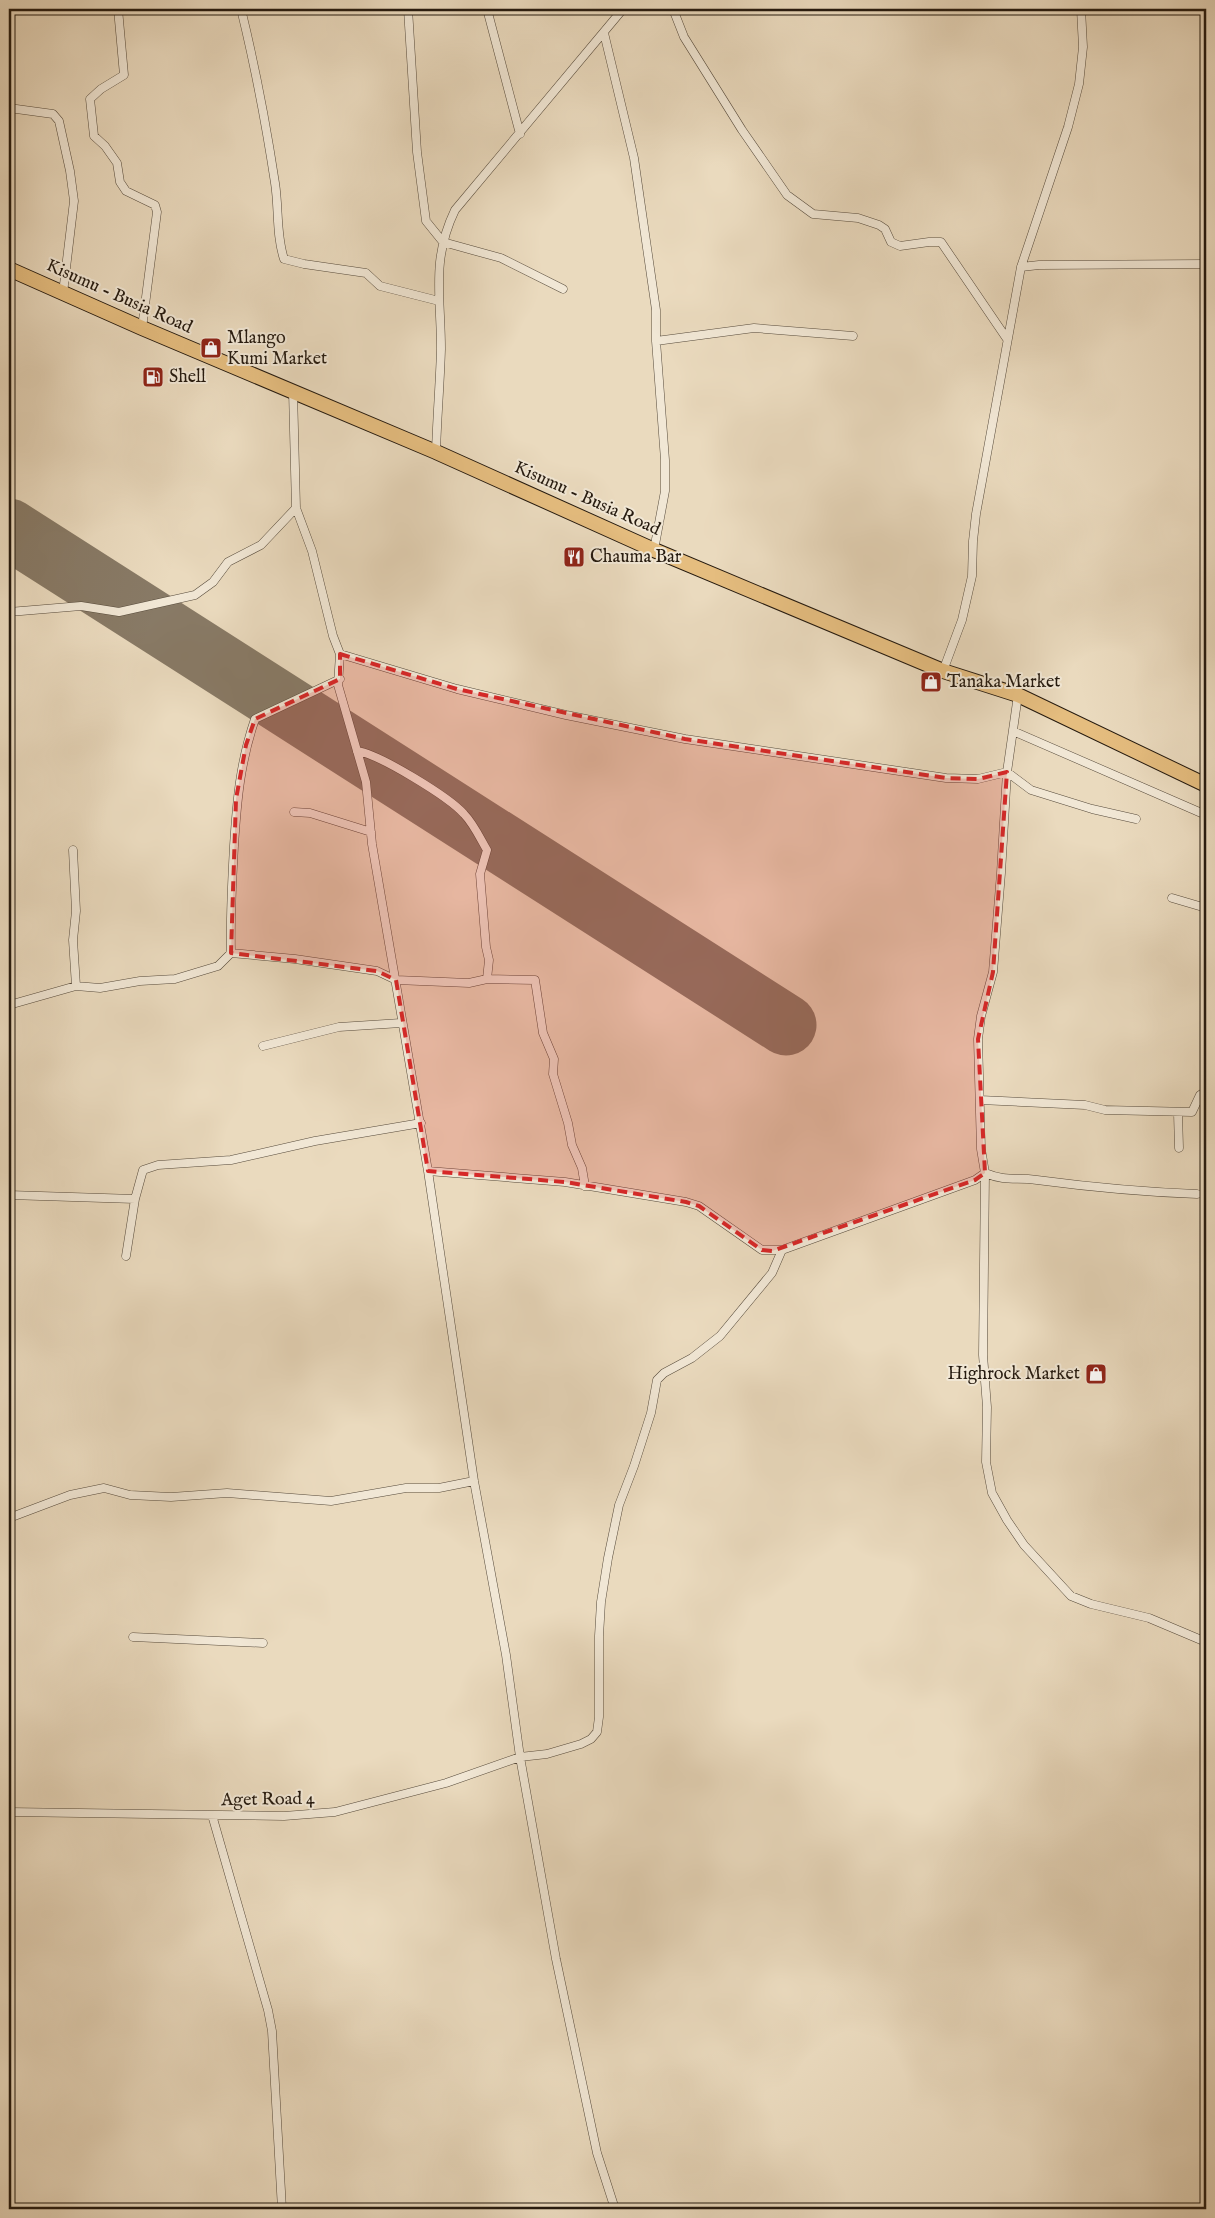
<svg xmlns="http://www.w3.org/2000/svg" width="1215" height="2218" viewBox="0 0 1215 2218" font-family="'IM FELL English',serif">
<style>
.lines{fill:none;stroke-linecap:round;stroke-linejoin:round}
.runway{stroke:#887a66;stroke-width:61}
.street-casing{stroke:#564a3b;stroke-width:9}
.highway-casing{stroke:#251a0f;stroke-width:16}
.street{stroke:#f1e7d5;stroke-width:8}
.highway{stroke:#e5bd7f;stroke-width:14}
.marked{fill:#d62828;fill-opacity:0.2;stroke:#d62828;stroke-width:4;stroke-dasharray:10 6;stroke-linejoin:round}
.labels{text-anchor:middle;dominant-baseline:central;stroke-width:4;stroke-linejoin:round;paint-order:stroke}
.street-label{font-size:18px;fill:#251a0f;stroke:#f1e7d5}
.poi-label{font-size:18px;fill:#251a0f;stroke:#f1e7d5;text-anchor:start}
</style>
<rect width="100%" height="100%" fill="#eadabe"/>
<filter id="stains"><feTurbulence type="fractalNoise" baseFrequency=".004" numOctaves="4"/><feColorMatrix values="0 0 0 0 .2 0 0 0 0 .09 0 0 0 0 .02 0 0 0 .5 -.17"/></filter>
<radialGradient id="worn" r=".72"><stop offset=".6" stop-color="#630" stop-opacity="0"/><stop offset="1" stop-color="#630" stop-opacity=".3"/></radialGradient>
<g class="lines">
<!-- runway -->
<path class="runway" d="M9 529 786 1025"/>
<!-- street casing -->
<g class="street-casing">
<path id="street" d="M118 9 124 75 101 89 90 99 94 136 105 146 117 163 120 182 126 191 155 205 157 212 142 328
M241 9C255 66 266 124 275 183 279 208 276 235 284 259L304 264 366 273 380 286 439 301
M408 9 417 152 426 221 443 242 501 258 563 289
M487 9 520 134
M673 9 684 37 742 130 787 195 813 214 858 218 879 225 885 229 891 242 900 246 929 242H941L1007 339
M604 33 634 158 656 310V341L665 460V491L654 550
M9 108 53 114 59 121 70 171 74 201 63 293
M1021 267 1039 265 1206 264
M656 341 754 328 853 336
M293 391 296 508 312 551 333 636 340 654 338 685 366 782 372 844 428 1171
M436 452C437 418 440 383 441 349 441 296 431 260 455 210L623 9
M9 612 81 606 119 612 195 595 213 582 228 562 261 545 296 508
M340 654 457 689 566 715 685 739 946 778 978 779 1007 772 1031 790 1092 809 1136 819
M943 671 962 620 972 576 973 541 976 514 1021 267 1068 127 1079 84 1083 47 1081 9
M1013 731 1206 815
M294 812 310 813 371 832
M73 850 76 911 73 940 76 986
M1172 898 1206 908
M231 953C230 917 232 882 234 846 237 800 240 763 255 719L340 679
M487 979 535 980 543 1033 554 1059 553 1074 568 1123 572 1145 582 1168 585 1186
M9 1005 76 986 100 988 140 981 175 979 218 966 231 953 295 959 377 971 396 980 469 983 487 979 489 960 486 947 480 874 487 850C480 838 473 823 464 814 449 797 379 754 357 751
M263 1046 339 1027 401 1023
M980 1100 1085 1105 1105 1110 1192 1112 1200 1095 1206 1091
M1178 1113 1179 1148
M1197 1194C1143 1192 1090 1187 1037 1180 1015 1177 1007 1182 985 1173L983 1355 987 1407 986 1462 992 1493 1007 1520 1024 1545 1071 1596 1091 1604 1149 1618 1206 1642
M9 1195 135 1199
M126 1256 135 1199 143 1170 158 1165 231 1160 315 1141 421 1123
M9 1518 70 1495 104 1488 130 1495 171 1497 227 1493 331 1501 406 1488H439L474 1481
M133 1637 263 1643
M9 1812 284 1816 335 1812 446 1783 520 1757 547 1754 581 1744 591 1739 597 1732 599 1717V1636L601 1602 608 1558 619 1505 634 1466 651 1413 657 1380 664 1373 692 1358 720 1336 772 1273 782 1250
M212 1815 268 2010 272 2031 282 2209
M615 2209 597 2153 556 1959 520 1757 506 1655 474 1481 428 1171 565 1182 686 1202 699 1206 762 1250H782L975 1180 985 1173 981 1149 978 1039 981 1016 993 972 1001 873 1007 772 1018 695"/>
</g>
<!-- highway casing -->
<g class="highway-casing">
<path id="highway" d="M9 269 142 328 436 452 654 550 943 671 1018 695 1206 785"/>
</g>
<!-- street -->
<use href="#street" class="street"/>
<!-- highway -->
<use href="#highway" class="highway"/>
</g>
<!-- marked area -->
<path class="marked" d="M340 654 457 689 685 739 946 778 978 779 1007 772 993 972 978 1039 985 1173 975 1180 772 1251 762 1250 699 1206 686 1202 565 1182 428 1171 396 980 377 971 231 953 236 799 246 745 255 719 340 679Z"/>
<!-- icons -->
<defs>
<g id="shop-square" transform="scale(1.125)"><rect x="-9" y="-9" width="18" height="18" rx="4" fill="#8f2418" stroke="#f1e7d5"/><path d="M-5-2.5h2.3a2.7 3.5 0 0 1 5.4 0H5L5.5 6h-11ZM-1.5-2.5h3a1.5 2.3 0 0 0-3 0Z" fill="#fff"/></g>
<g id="fuel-square" transform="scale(1.125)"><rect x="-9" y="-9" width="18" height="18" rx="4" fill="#8f2418" stroke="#f1e7d5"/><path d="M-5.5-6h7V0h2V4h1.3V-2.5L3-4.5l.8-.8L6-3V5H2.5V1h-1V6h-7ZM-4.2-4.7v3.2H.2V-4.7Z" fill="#fff"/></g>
<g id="restaurant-square" transform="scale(1.125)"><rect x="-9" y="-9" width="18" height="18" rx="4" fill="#8f2418" stroke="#f1e7d5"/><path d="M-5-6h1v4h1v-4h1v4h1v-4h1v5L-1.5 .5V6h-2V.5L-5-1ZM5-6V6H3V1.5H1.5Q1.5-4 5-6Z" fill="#fff"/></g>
</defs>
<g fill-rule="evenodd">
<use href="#shop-square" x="211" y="348"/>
<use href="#fuel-square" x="153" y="377"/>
<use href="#restaurant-square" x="574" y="557"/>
<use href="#shop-square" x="931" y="682"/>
<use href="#shop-square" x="1096" y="1374"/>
</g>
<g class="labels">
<!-- street labels -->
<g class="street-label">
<text transform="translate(119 297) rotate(24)">Kisumu - Busia Road</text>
<text transform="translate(587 499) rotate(24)">Kisumu - Busia Road</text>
<text transform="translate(268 1800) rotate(-1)">Aget Road 4</text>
</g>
<!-- poi labels -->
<g class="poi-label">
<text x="227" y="338">Mlango<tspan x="227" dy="21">Kumi Market</tspan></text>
<text x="169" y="377">Shell</text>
<text x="590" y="557">Chauma Bar</text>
<text x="947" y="682">Tanaka Market</text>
<text x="1080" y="1374" text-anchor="end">Highrock Market</text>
</g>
</g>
<!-- margin -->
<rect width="1215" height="2218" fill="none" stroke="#eadabe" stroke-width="30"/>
<rect x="10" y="10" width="1195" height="2198" fill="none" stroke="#251a0f" stroke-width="2.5"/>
<rect x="15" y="15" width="1185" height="2188" fill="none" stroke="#251a0f"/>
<rect width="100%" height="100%" filter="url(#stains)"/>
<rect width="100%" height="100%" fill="url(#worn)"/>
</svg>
